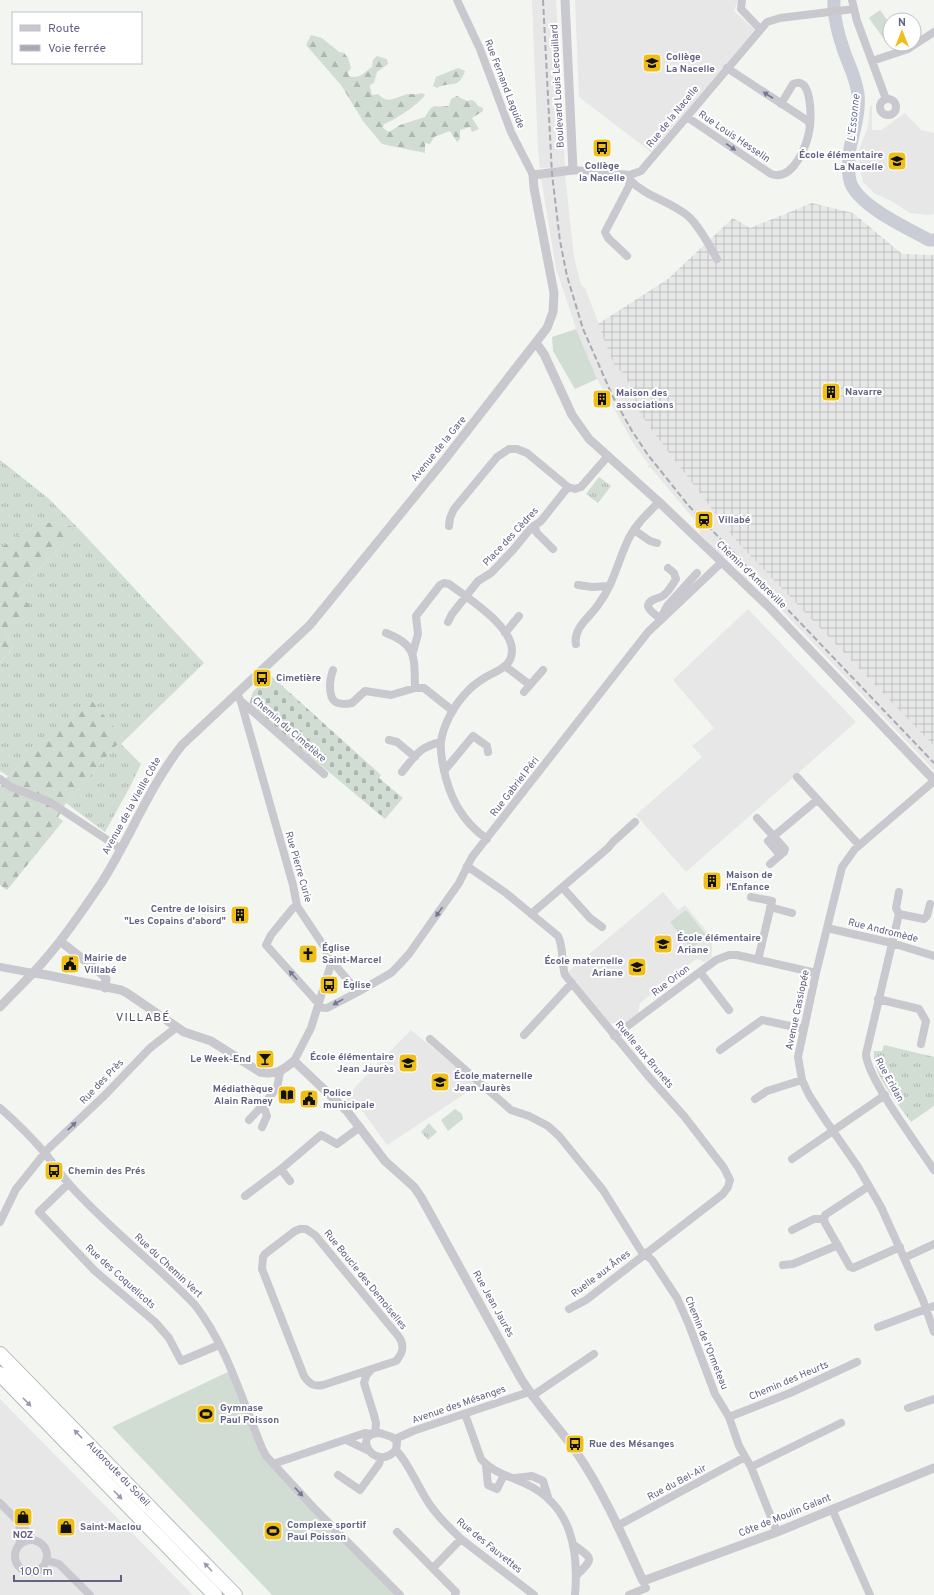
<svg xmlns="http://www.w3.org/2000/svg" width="934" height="1595" viewBox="0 0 934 1595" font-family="Overpass,sans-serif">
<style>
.built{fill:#e6e7e6}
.industrial{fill:url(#industrial-grid)}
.grass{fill:url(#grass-tufts)}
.forest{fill:url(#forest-firs)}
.cemetery{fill:url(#cemetery-stones)}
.garden{fill:#d1dcd3}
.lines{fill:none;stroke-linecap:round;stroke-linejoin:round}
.river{stroke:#caccd6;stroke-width:13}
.motorway-casing{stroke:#b8b8bd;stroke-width:16}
.minor{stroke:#c8c8ce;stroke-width:8}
.tertiary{stroke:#c8c8ce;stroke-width:9}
.motorway{stroke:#fff;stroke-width:14}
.rail{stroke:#a9a9b3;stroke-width:2;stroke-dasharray:6 3;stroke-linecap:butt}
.oneway{fill:#767692}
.oneway2{fill:#9999ae}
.labels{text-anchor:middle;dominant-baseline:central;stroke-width:4;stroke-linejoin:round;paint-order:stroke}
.poi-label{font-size:10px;font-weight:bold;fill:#626283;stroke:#fff;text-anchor:start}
.street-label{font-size:10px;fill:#626283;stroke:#fff}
.water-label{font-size:11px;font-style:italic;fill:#6b7396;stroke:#fff}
.quarter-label{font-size:12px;letter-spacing:1px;fill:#505068;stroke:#fff}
</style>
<defs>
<pattern id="industrial-grid" width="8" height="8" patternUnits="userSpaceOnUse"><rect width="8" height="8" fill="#e6e7e6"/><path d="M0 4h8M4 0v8" fill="none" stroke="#bebfc0"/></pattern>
<pattern id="grass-tufts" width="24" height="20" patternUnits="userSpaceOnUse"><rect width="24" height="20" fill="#d1dcd3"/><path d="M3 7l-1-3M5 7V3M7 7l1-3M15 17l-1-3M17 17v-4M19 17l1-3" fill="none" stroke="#adb6b1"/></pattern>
<pattern id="forest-firs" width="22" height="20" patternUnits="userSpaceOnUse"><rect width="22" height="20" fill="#d1dcd3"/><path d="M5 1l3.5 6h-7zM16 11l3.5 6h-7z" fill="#adb6b1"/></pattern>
<pattern id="cemetery-stones" width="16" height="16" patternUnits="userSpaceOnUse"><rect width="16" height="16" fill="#d1dcd3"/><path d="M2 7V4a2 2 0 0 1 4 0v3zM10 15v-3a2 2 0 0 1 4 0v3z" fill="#adb6b1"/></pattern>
</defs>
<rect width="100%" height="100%" fill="#f2f5f0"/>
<!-- built -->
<path class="built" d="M532 0H556L565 167 540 168 538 149Z
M575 0H738L734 11 755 30 651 152 579 97Z
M872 105V130H881L905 113 921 130 934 133V214L929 215 910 213 893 202 874 193 863 182 859 164V150L868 126 870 106Z
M565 175 574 257 581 285 585 288 615 367 625 374 633 395V403L654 433 738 543 934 746V770L750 577 747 580 742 575 745 572 733 559 731 561 726 556 723 557 700 534 698 524 651 468 648 467 649 465 635 446 597 379 576 329 556 268 541 178Z
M748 609 856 722 686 872 636 815 702 757 692 746 714 728 673 680Z
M663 892 678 910 685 905 712 938V957L705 962 697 959 685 967 640 1003 638 1013 623 1024 609 1023 568 972Z
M411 1030 478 1085 387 1145 358 1105 352 1110 343 1103 357 1085Z
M0 1399 193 1595H0Z"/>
<!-- industrial -->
<path class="industrial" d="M812 203 853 213 902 254 934 255V746L738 543 654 433 633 403V395L625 374 615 367 598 324 668 279 733 218 750 228Z"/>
<!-- grass -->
<path class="grass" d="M0 460 48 498 78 528 204 663 121 744 141 764 131 785 105 832 66 803 123 738 91 701 8 776 0 771V663L13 648 4 630 30 607 17 592 78 528 53 522 35 525 0 548Z
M599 477 611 486 598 503 586 494Z
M884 1045 934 1057V1106L911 1122C898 1103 871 1074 874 1051H882Z
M429 1123 437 1132 428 1140 421 1132Z"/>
<!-- forest -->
<path class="forest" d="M311 35 322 38 339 52 344 53 348 58 351 68 348 72 349 76C358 80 365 72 372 67L373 60 377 56 387 59 388 64 377 72 374 83 370 85V87L372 95 378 94C390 106 395 96 409 94 414 94 416 95 422 93L425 95C418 105 395 120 384 124L383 128 389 132 400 125 425 117C434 101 433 108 449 106L451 99 457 96 467 101 472 100 475 102 478 106 483 108V111L472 118 479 129 472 132 470 127 460 130V139L457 142 450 131 434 137 430 144 425 143V153L382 144 363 121 341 85 306 45Z
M458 68 465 71C459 90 449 81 437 88L433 86 436 77Z
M53 522 78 528 17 592 31 607 4 630 13 648 0 663V548L35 525Z
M91 700 123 738 66 803 58 817 63 821 7 890 0 885V786L8 776Z"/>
<!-- cemetery -->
<path class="cemetery" d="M269 674 381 775 379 778 403 798 385 819 249 705 253 692Z"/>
<!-- garden -->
<path class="garden" d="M880 10 890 24V39L886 42 869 18Z
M576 329 597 379 575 389 553 351 552 337Z
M686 910 707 936 691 949 670 922Z
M455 1109 462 1114 463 1119 448 1131 441 1120Z
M230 1371 261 1449 398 1595H272L112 1427Z"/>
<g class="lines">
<!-- river -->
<path class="river" d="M834 0C833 17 839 37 845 54 850 67 856 79 858 94 860 112 854 130 850 148 849 159 847 174 851 184 861 207 907 228 929 240H934"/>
<!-- motorway casing -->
<g class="motorway-casing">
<path id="motorway" d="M0 1354 235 1595
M0 1374 215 1595"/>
</g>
<!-- minor -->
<path class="minor" d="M457 0 480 49 511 132 533 175
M742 0 741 9 760 29
M852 0 857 21 886 99
M872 61 908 49 934 32
M880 107a8 8 0 1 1 16 0a8 8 0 1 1-16 0Z
M781 104 793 84C812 75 811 116 810 126
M687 117 771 174C794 182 808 143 810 126L808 121 727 68
M573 170 630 175 641 171 767 22 780 18 854 9
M630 175V180C646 197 670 201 688 216 700 227 709 245 717 259
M627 256 608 238 605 232 629 186 630 180
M535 525 536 532 553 549
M449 526 450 518 454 509 497 457 509 449H517L527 453 568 487 575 489 581 487 608 456
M634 530 650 541 657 543
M578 585 592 587 609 586
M662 616 667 606 697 573
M661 619C653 613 640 605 655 599 658 598 662 597 664 595 669 591 673 584 676 579L674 573 668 568
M448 622 452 614 478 581 491 573 513 550 531 528 541 521 568 487
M505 633 519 616
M576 644C573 628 590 617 598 605 614 584 618 560 629 538 636 524 648 513 659 502
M413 652 418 634 416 616 440 585 444 583 449 584C468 598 511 625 512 650 512 667 498 670 486 677 479 681 471 687 465 694 454 706 443 725 441 742 440 750 442 759 443 766 449 796 461 821 487 839
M505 666 530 685
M333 670C331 676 330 680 330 686 330 702 336 706 352 703L365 691 391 695 415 688C414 658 418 645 386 633
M415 688H424L453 711
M524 692 543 670
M237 693 241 702 293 885 297 906 325 948 331 964 311 1028 294 1061
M242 702 324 774
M389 740 397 742 415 757
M444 771 473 736 487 746 488 752
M402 772C415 756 419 747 441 742
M797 777 859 845
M0 779 11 787 50 802 121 849
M934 781 855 849 842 867 816 973 798 1057 802 1080 809 1095 824 1118 858 1167 881 1207 923 1300 934 1332
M757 818 785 849 784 852 770 864
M780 855 768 841 817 800
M467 866 506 893 558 936C564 948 561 962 565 975L649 1077 684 1116 724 1168 730 1180 728 1187 723 1194 586 1300 569 1309
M563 888 590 918 602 927
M751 897 772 901 758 960
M930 904 927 916 924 919 899 914 866 1054C867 1078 919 1147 934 1170
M297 906 293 908 271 935 266 945 319 1004
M770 907 792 913
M531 914 608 848 613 842 635 822
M899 914 896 908 899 892
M827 928 892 943 934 956
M331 964 335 965 358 992
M0 967 33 973
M700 972 729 1010
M878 999 919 1009 926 1021 921 1044
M318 1007 327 1008 358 992 391 973 398 966 409 954 459 883 472 857 648 632 722 562
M524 1035 572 983
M614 1036 716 960 729 955H737L816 973
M430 1039 511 1110 529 1116 548 1126 559 1136 603 1190 641 1251 652 1260 677 1298 689 1325 715 1394 729 1417 739 1446 751 1467 777 1532
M720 1050 762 1020 804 1029
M755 1099 767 1091 802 1080
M0 1108C16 1122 31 1137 45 1153 53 1163 61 1175 69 1184 108 1228 155 1263 195 1305 227 1346 242 1400 262 1448L266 1456 313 1507 400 1595
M249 1120 263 1105
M262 1127 267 1116 263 1105 277 1088 280 1072
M792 1159 885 1095
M290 1181 281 1169 321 1135 337 1144 360 1127
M68 1184 39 1212 95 1271 155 1322 169 1338 181 1361 219 1345
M869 1186 825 1215 824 1219 825 1223 850 1267 853 1268 900 1247
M245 1196 281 1169
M0 1222 16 1189 48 1149 105 1095 150 1048 177 1027
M300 1229H306L315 1235 399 1337C405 1346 403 1353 396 1361L323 1385C314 1387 309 1384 304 1376L262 1269 263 1257 265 1254 295 1231Z
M792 1230 814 1219H824
M904 1258 934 1244
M783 1265 793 1264 838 1245
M878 1327 934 1306
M371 1370 366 1376 364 1383 374 1415 376 1423 375 1433
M532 1396 594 1354
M908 1408 934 1399
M465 1414 481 1459C493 1473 510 1476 526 1484 571 1505 579 1549 575 1595
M729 1417 790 1393 857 1362
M380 1433 392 1437 397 1442 396 1450C375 1473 350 1433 380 1433Z
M395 1439 413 1431 529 1392
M346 1440 367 1450
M396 1450C409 1464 415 1481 425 1497 434 1513 448 1526 461 1539L534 1595
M273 1464 365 1433 372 1434
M486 1465 488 1485 497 1489 504 1475
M751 1467 841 1423
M338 1475 360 1490 379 1464 381 1457
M515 1478 532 1476 543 1481 549 1500
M0 1503 24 1527 33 1540
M832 1509 870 1595
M19 1522 21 1537 19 1545
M617 1526 745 1457
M397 1532 456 1592 455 1595
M15 1556a16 16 0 1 1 32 0a16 16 0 1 1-32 0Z
M574 1545C593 1559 594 1558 577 1575
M46 1560 59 1564 90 1595
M433 1568 461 1539
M629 1595 646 1588"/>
<!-- tertiary -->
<path class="tertiary" d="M536 343 544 354 572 415 589 439 659 502 768 606 934 780
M60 941 103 975 106 979 105 988
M33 973 47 975 121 990 127 993 184 1032 211 1041 260 1072C276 1075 282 1071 294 1061L347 1111 385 1161 414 1187 421 1197 520 1377C536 1404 559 1427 577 1453 604 1493 623 1537 643 1581L777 1532 934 1468
M0 1007C14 992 29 978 42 963 64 938 83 910 102 882 130 838 149 787 182 745L310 625 446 458 547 328 553 312 554 293 534 188 533 175 573 170 565 0"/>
<!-- motorway -->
<use href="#motorway" class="motorway"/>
<!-- rail -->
<path class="rail" d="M543 0 552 174 560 241 567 276 583 329 613 397 632 431 648 455 688 505 934 763"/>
</g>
<!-- one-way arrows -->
<defs><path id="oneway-solid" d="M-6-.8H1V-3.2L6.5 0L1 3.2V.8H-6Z"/></defs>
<g class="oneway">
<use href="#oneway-solid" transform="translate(768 95) rotate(-147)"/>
<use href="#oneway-solid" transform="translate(731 147) rotate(35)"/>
<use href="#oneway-solid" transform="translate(439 912) rotate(125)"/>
<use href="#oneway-solid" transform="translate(293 975) rotate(-132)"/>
<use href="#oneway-solid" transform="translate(338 1002) rotate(151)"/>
<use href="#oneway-solid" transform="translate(72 1126) rotate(-44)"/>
<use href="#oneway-solid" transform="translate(299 1492) rotate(47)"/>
</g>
<g class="oneway2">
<use href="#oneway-solid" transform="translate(27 1402) rotate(46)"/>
<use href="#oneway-solid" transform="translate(78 1434) rotate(-134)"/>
<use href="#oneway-solid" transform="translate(118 1495) rotate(46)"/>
<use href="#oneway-solid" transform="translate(208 1567) rotate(-134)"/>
</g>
<!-- icons -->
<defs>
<g id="school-square" transform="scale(1)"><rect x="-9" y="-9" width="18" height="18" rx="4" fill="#eebf17" stroke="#fff"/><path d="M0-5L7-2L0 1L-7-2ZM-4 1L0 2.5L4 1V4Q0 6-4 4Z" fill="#111"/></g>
<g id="bus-square" transform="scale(1)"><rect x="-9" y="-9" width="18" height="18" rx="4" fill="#eebf17" stroke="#fff"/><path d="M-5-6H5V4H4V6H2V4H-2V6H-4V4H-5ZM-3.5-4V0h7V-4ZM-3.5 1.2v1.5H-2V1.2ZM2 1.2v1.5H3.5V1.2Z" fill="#111"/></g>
<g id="building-square" transform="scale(1)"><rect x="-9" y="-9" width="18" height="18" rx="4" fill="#eebf17" stroke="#fff"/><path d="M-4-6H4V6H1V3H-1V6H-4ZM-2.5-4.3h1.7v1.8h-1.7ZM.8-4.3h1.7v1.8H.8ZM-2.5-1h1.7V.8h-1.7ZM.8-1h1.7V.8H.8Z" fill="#111"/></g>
<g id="station-square" transform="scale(1)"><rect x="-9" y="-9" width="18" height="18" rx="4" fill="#eebf17" stroke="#fff"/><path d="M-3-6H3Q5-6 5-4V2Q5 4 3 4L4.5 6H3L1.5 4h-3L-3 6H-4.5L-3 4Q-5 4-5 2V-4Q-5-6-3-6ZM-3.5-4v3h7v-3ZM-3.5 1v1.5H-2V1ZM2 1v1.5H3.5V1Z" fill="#111"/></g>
<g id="church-square" transform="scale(1)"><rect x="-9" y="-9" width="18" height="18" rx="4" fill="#eebf17" stroke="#fff"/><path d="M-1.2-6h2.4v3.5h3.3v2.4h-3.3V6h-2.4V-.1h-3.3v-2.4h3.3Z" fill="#111"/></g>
<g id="civic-square" transform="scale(1)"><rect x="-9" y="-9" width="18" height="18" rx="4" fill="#eebf17" stroke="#fff"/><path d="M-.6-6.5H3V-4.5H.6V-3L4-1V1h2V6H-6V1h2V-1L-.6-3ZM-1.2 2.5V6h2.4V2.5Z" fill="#111"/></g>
<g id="bar-square" transform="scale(1)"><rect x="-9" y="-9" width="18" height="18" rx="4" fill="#eebf17" stroke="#fff"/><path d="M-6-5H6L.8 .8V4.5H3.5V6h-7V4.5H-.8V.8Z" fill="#111"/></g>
<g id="library-square" transform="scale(1)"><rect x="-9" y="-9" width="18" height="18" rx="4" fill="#eebf17" stroke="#fff"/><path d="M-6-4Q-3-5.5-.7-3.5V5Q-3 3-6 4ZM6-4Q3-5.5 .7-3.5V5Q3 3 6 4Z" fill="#111"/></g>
<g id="stadium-square" transform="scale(1)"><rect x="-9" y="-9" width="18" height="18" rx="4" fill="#eebf17" stroke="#fff"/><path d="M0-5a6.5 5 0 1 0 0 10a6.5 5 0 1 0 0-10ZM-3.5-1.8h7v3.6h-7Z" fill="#111"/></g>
<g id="shop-square" transform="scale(1)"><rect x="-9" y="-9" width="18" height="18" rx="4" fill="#eebf17" stroke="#fff"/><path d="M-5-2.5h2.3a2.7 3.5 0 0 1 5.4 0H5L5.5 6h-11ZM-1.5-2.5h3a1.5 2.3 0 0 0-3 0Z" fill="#111"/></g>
</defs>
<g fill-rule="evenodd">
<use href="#school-square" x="652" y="63"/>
<use href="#bus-square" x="602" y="148"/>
<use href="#school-square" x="897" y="161"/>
<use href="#building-square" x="831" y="392"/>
<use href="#building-square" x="602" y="399"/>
<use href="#station-square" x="704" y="520"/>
<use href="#bus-square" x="262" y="678"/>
<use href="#building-square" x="712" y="881"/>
<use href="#building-square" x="240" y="915"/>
<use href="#school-square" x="663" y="944"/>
<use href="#church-square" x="308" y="954"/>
<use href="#civic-square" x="70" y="964"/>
<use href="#school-square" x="637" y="967"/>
<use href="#bus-square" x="329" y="985"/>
<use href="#bar-square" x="265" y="1059"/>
<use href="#school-square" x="408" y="1063"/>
<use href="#school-square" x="440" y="1082"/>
<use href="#library-square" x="287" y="1095"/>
<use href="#civic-square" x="309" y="1099"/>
<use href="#bus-square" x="54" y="1171"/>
<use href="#stadium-square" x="206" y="1414"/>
<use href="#bus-square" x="575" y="1444"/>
<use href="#shop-square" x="23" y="1517"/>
<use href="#shop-square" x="66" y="1527"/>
<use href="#stadium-square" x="273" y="1531"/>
</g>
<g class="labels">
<!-- poi labels -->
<g class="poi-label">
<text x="666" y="57">Collège<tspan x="666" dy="12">La Nacelle</tspan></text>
<text x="883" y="155" text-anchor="end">École élémentaire<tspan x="883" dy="12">La Nacelle</tspan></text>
<text x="602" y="166" text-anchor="middle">Collège<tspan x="602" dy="12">la Nacelle</tspan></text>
<text x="845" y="392">Navarre</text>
<text x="616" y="393">Maison des<tspan x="616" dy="12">associations</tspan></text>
<text x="718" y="520">Villabé</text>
<text x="276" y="678">Cimetière</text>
<text x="726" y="875">Maison de<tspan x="726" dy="12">l'Enfance</tspan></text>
<text x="226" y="909" text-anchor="end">Centre de loisirs<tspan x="226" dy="12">"Les Copains d'abord"</tspan></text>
<text x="677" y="938">École élémentaire<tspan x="677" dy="12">Ariane</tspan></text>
<text x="322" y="948">Église<tspan x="322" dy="12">Saint-Marcel</tspan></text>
<text x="84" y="958">Mairie de<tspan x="84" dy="12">Villabé</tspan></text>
<text x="623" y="961" text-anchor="end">École maternelle<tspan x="623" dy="12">Ariane</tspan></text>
<text x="343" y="985">Église</text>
<text x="394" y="1057" text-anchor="end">École élémentaire<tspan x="394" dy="12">Jean Jaurès</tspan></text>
<text x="251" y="1059" text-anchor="end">Le Week-End</text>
<text x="454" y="1076">École maternelle<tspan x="454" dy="12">Jean Jaurès</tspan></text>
<text x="273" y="1089" text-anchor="end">Médiathèque<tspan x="273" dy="12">Alain Ramey</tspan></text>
<text x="323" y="1093">Police<tspan x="323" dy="12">municipale</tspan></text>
<text x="68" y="1171">Chemin des Prés</text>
<text x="220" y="1408">Gymnase<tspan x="220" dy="12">Paul Poisson</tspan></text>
<text x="589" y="1444">Rue des Mésanges</text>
<text x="287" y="1525">Complexe sportif<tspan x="287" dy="12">Paul Poisson</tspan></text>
<text x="80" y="1527">Saint-Maclou</text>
<text x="23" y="1535" text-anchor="middle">NOZ</text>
</g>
<!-- street labels -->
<g class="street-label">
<text transform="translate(504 84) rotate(69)">Rue Fernand Laguide</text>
<text transform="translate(558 86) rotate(-93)">Boulevard Louis Lecouillard</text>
<text transform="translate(673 117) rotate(-51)">Rue de la Nacelle</text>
<text transform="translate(734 137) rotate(34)">Rue Louis Hesselin</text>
<text transform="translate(439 449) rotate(-51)">Avenue de la Gare</text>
<text transform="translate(511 537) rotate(-47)">Place des Cèdres</text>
<text transform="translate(751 575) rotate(44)">Chemin d'Ambreville</text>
<text transform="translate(289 730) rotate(41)">Chemin du Cimetière</text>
<text transform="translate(515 787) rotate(-52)">Rue Gabriel Péri</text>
<text transform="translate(132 806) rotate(-61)">Avenue de la Vieille Côte</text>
<text transform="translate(298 867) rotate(74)">Rue Pierre Curie</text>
<text transform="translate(883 931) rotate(14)">Rue Andromède</text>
<text transform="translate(671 981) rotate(-37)">Rue Orion</text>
<text transform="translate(798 1010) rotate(-78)">Avenue Cassiopée</text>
<text transform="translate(644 1055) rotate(50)">Ruelle aux Brunets</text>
<text transform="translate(889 1080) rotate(61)">Rue Eridan</text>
<text transform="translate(102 1082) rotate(-46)">Rue des Près</text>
<text transform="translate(168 1266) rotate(43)">Rue du Chemin Vert</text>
<text transform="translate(601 1274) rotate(-37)">Ruelle aux Ânes</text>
<text transform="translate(120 1277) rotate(42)">Rue des Coquelicots</text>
<text transform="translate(365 1280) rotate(51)">Rue Boucle des Demoiselles</text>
<text transform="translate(493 1304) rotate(61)">Rue Jean Jaurès</text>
<text transform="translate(706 1343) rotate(68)">Chemin de l'Ormeteau</text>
<text transform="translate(789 1381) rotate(-23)">Chemin des Heurts</text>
<text transform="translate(459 1405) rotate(-19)">Avenue des Mésanges</text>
<text transform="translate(118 1474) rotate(46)">Autoroute du Soleil</text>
<text transform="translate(677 1483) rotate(-28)">Rue du Bel-Air</text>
<text transform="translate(785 1516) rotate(-22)">Côte de Moulin Galant</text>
<text transform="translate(489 1546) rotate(39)">Rue des Fauvettes</text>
</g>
<!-- water labels -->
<g class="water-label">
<text transform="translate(854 118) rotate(-84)">L'Essonne</text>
</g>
<!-- quarter labels -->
<g class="quarter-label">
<text x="143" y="1018">VILLABÉ</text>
</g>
</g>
<!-- legend -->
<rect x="12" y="12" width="130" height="52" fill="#ffffff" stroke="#c0c0cd"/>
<rect x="20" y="25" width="20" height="6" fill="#c8c8ce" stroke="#c0c0cd"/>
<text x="48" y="32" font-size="12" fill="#626283">Route</text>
<rect x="20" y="45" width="20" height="6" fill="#a9a9b3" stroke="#c0c0cd"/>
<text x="48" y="52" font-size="12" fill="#626283">Voie ferrée</text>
<!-- north arrow -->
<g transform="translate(902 32)"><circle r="19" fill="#ffffff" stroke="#c0c0cd"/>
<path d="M0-3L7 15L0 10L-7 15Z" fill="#eebf17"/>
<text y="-6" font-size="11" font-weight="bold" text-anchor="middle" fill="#626283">N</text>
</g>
<!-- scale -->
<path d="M14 1575v6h107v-6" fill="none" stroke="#626283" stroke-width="2"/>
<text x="20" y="1575" font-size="12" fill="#626283" stroke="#ffffff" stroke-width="3" paint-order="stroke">100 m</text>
</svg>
